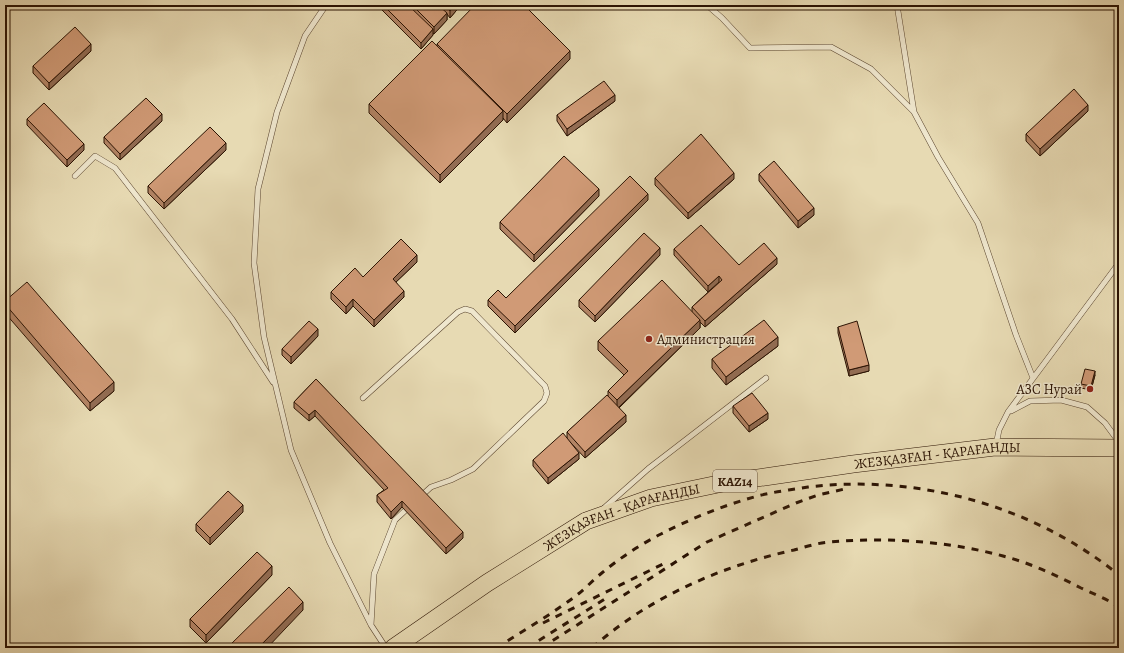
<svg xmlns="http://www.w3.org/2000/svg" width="1124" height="653" viewBox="0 0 1124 653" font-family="Alegreya,serif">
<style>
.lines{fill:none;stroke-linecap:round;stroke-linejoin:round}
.service-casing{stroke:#5a452f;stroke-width:6}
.trunk-casing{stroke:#2b1303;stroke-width:18}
.service{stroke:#efe7ce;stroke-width:5}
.trunk{stroke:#e7dab3;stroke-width:17}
.rail{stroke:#2b1303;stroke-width:3;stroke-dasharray:7 7;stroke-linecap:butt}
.wall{fill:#b38465;stroke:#2b1303}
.shaded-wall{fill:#926c53;stroke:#2b1303}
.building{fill:#d09a76;stroke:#2b1303}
.poi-dot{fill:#8f2418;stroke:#efe7ce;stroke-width:1.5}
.labels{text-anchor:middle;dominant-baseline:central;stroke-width:3;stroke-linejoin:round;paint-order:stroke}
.shield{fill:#efe7ce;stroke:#665340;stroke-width:1}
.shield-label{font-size:13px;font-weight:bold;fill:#2b1303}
.poi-label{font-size:14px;fill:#2b1303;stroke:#efe7ce;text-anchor:start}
.street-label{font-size:14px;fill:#2b1303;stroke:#efe7ce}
</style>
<rect width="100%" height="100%" fill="#e7dab3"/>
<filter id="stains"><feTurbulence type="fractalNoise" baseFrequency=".005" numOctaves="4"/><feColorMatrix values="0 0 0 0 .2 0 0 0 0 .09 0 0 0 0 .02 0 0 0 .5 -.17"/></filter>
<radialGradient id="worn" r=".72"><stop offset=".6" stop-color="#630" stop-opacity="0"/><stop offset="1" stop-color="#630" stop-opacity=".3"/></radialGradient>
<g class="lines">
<!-- service casing -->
<g class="service-casing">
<path id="service" d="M326 5 305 36 277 112 258 189 254 263 264 337 291 450 330 543 371 625
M707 5 722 18 750 48 831 47 871 69 914 112 938 157 978 223 1016 335 1033 378
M897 5 914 112
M75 176 95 156 115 168 232 319 273 382
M363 398 458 312 465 309 472 311 545 386 547 393 544 401 473 469 451 480 431 487 420 497
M1011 411 1030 401 1061 400 1087 407 1105 423 1119 442
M996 445 999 430 1008 412 1119 263
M604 508 648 469 766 378
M386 648 371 625 374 574 395 520 410 506"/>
</g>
<!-- trunk casing -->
<g class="trunk-casing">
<g id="trunk">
<path id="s1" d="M393 648 487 583 586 521 651 498 723 483 853 464 995 447 1119 448"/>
</g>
</g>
<!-- service -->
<use href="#service" class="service"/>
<!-- trunk -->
<use href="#trunk" class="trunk"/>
<!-- rail -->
<path class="rail" d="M543 623 663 564
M496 648C523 631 552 614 577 595 586 588 594 579 603 572 620 558 641 544 661 534 690 519 722 506 754 497 771 492 790 490 808 487 918 474 1032 505 1119 575
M527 648 608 597
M541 648 707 542 796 503 818 495 849 488
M592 648C648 598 721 566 794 550 805 547 817 543 829 542 886 537 948 541 1003 556 1030 563 1056 575 1081 588 1094 594 1107 599 1119 607"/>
</g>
<!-- wall -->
<path class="wall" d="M377 5H461L450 18 447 14V20L434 34 433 33V35L421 49Z
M437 44 570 59 507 123 503 118V120L440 183 369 113V104L437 46Z
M91 51 49 90 33 73V66Z
M615 101 567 136 557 121V115Z
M1088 111 1040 156 1026 141V134Z
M27 119 84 150 67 167 27 125Z
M162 121 120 160 104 143V137Z
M226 150 164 209 148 193V186Z
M759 174 814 215 798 228 759 181Z
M655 178 734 179 688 219 655 185Z
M599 196 534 262 500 229V222Z
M648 200 515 333 488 306V300L506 298Z
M674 249 739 265 777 264 705 327 700 322V328L619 408 626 422 585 458 570 442 579 459 548 484 533 466V460L567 438V432L608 396V391L624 375 598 350V341L692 312V307L719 282 708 292 674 255Z
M660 255 595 322 579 307V300Z
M417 262 396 282 404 297 374 327 353 306 346 314 331 299V292L363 277Z
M5 301 114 391 90 411 5 313Z
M838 327 869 371 849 376 838 333Z
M318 336 291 364 282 355V349Z
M778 346 726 385 712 368V359Z
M1095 375 1091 390 1081 388V384Z
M316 379 463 538 446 554 402 507 391 519 377 502V495L384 490 315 416 309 421 294 408V402Z
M733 406 768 419 749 432 733 413Z
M243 512 210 545 196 531V524Z
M272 575 206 643 190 627V619Z"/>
<!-- shaded-wall -->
<path class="shaded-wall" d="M456 5H461L450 18V11Z
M447 13V20L434 34V27Z
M433 29V35L421 49V43Z
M91 44V51L49 90V83Z
M570 51V59L507 123V114Z
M615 95V101L567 136V129Z
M1088 105V111L1040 156V149Z
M503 111V120L440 183V175Z
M162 114V121L120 160V154Z
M226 143V150L164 209V203Z
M84 144V150L67 167V160Z
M734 173V179L688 219V213Z
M599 189V196L534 262V255Z
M648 194V200L515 333V326Z
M814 208V215L798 228V221Z
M660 248V255L595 322V316Z
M417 255V262L393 285V279Z
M777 258V264L705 327V321Z
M719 276V282L708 292V286Z
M404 291V297L374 327V320Z
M353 299V306L346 314V307Z
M700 320V328L617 409V400Z
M318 329V336L291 364V357Z
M778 337V346L726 385V377Z
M869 365V371L849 376V370Z
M1095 371V375L1091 390V386Z
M114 382V391L90 411V403Z
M315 410V416L309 421V415Z
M768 413V419L749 432V426Z
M626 415V422L585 458V452Z
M579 453V459L548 484V478Z
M402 501V507L391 519V512Z
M243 505V512L210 545V538Z
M463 532V538L446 554V548Z
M272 566V575L206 643V635Z
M303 602V610L267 648H258Z"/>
<!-- building -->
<path class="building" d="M383 5H408L433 29 421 43Z
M412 5H438L447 13 434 27Z
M444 5H456L450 11Z
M475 5H524L570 51 507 114 437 44Z
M75 27 91 44 49 83 33 66Z
M432 41 503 111 440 175 369 104Z
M604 81 615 95 567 129 557 115Z
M1074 89 1088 105 1040 149 1026 134Z
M146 98 162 114 120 154 104 137Z
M44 103 84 144 67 160 27 119Z
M210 127 226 143 164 203 148 186Z
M701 134 734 173 688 213 655 178Z
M564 156 599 189 534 255 500 222Z
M774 161 814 208 798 221 759 174Z
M630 176 648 194 515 326 488 300 498 290 506 298Z
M701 225 739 265 764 243 777 258 705 321 692 307 722 280 719 276 708 286 674 249Z
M644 233 660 248 595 316 579 300Z
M401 239 417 255 393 279 404 291 374 320 353 299 346 307 331 292 355 268 363 277Z
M662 280 700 320 617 400 608 391 628 371 598 341Z
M27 282 114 382 90 403 5 304V301Z
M764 320 778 337 726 377 712 359Z
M309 321 318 329 291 357 282 349Z
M857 321 869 365 849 370 838 327Z
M1085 369 1095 371 1091 386 1081 384Z
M316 379 463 532 446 548 402 501 391 512 377 495 388 488 315 410 309 415 294 402Z
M752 393 768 413 749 426 733 406Z
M607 395 626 415 585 452 567 432Z
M563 433 579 453 548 478 533 460Z
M228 491 243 505 210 538 196 524Z
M257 552 272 566 206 635 190 619Z
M289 587 303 602 258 648H227Z"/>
<!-- markers -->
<g class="poi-dot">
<circle cx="649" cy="339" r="4"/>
<circle cx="1090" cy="389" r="4"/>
</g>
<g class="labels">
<!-- shield labels -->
<rect class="shield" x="713" y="470" width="44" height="22" rx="3"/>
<g class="shield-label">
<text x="735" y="481">KAZ14</text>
</g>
<!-- poi labels -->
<g class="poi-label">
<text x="657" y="339">Администрация</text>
<text x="1082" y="389" text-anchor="end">АЗС Нурай</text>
</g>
<!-- street labels -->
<g class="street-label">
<text stroke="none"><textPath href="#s1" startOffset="590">ЖЕЗҚАЗҒАН - ҚАРАҒАНДЫ</textPath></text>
<text stroke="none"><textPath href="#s1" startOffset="266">ЖЕЗҚАЗҒАН - ҚАРАҒАНДЫ</textPath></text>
</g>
</g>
<!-- margin -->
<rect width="1124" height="653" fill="none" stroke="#e7dab3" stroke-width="20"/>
<rect x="6" y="6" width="1112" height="641" fill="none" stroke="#2b1303" stroke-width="2"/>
<rect x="10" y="10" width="1104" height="633" fill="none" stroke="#2b1303"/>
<rect width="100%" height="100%" filter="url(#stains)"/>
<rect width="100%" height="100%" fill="url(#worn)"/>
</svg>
